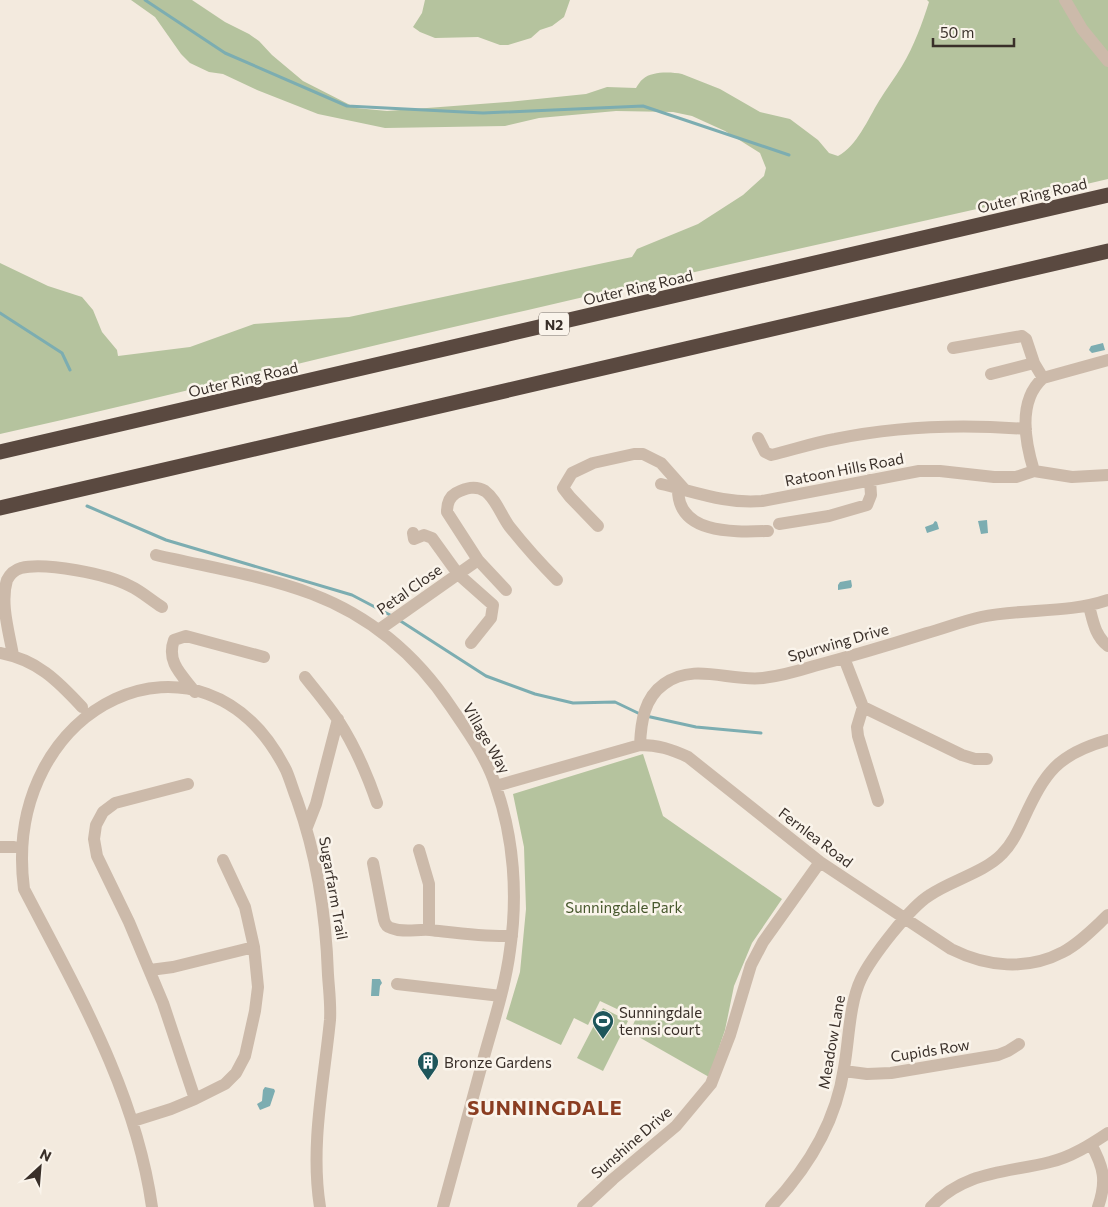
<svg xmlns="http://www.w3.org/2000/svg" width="1108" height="1207" viewBox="0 0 1108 1207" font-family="Commissioner,sans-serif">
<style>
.green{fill:#b5c39e}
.water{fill:#7cadb1}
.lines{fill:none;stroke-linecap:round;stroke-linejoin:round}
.stream{stroke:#7cadb1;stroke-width:3}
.minor{stroke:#ccbaaa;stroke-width:12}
.highway{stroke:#5a4940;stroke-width:15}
.labels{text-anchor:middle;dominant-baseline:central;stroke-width:5;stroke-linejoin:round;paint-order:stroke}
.shield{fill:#faf4eb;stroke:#736a63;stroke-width:1}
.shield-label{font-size:14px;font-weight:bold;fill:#392f29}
.street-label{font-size:15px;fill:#392f29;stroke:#faf4eb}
.park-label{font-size:15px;fill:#47582d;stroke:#faf4eb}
.poi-label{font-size:15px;fill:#392f29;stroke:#faf4eb;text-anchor:start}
.district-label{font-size:20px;font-weight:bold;letter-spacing:1px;fill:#8a3d21;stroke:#faf4eb}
</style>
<rect width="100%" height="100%" fill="#f3eade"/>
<!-- green -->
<path class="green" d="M131 0H192L225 22 249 34 259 41 272 55 303 81 356 108 387 111 507 102 586 94 607 87 636 88C638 85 640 81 643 79 652 71 671 72 682 74L720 89 760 112 790 119 818 140 829 153 838 156C857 146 868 119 879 101 886 89 895 78 902 66 914 46 922 24 929 2L927 0H1108V179C915 224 721 265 528 310 352 350 176 394 0 434V263L48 286 82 297 93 310 102 332 117 350 118 356 190 347 254 324 349 317 632 257 637 249 698 224 743 195 764 176 766 168 760 153 725 131 692 116 673 112 616 111 539 118 505 126 385 128 318 114 257 90 223 74 209 72 190 63 181 54 155 17Z
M425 0H570L564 17 552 26 540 30 531 38 508 45H500L478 37 435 38 420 32 413 27 422 13Z
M643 754 663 816 782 899 752 943 734 986 725 1030 709 1077 630 1032 636 1018 600 1001 588 1025 574 1018 561 1045 506 1019 520 972 526 909 524 847 513 794Z
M603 1008 628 1021 603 1071 577 1058Z"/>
<!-- water -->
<path class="water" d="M1103 343 1105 350 1092 353 1089 350 1091 346Z
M987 520 988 533 981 534 978 521Z
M935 521 937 522 939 529 927 533 925 527 933 524Z
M851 580 852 586 851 588 838 590V585L840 582Z
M372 979H380L382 983 380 986 379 996H371Z
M265 1087 274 1089 275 1091 270 1106 260 1110 257 1104 262 1101 263 1090Z"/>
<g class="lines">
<!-- stream -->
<path class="stream" d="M145 0 225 53 347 106 483 113 643 106 789 155
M0 313 62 353 70 370
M87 506 166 540 352 595 392 616
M399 620 486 676 535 694 573 703 615 702 640 714
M646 716 696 727 761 733"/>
<!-- minor -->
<path class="minor" d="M1065 0 1082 29 1108 61
M953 348 1022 336 1026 339 1034 363 1043 378
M1108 360 1043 378C1017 401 1025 442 1034 471L1072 477 1108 475
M991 374 1034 363
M758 438 765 452 771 455C792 450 813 443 835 439 898 426 962 424 1026 429
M661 484C696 492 725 504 762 501L919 471H940L994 477H1016L1034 471
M678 488C677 535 734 532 768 531
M779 524 829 516 867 505 871 495 870 480
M598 526 570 497 563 488 572 473 593 463 634 454H643L661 463 685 490
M413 533 414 539 424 535 432 538 458 574 493 605 491 618 471 643
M156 555C207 567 262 575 312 594 370 616 417 656 451 707 468 732 487 758 496 787 514 838 518 896 510 950 505 989 492 1027 482 1064 469 1112 456 1159 443 1207
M506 590 478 560 447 512C447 504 449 497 456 493 466 488 475 485 485 491 496 499 501 515 509 526 524 545 540 563 557 580
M1089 606C1093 621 1095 636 1108 646
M380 629 478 560
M0 653C37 660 57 680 82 707
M13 655C9 632 0 603 7 580 10 574 14 570 21 568 45 562 108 574 130 586 141 591 151 600 162 607
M844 658 863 707 962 755 975 759H987
M305 677C316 691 328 705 338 720 355 746 367 774 377 803
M195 692C182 675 166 662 174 640L186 636 264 657
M863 707 857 727 858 736 878 801
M640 745C641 722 644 698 664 684 694 662 730 682 763 678 780 676 798 671 814 666 852 656 889 645 927 633 945 628 963 621 981 617 1023 608 1067 614 1108 600
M188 784 115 803 103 812 96 825 94 839 97 856 129 922 163 1003 195 1099
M496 786 640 745C658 745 671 749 688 757L820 862 951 949C987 967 1027 971 1063 952 1080 943 1094 928 1108 915
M307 827 316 804 338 719
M0 847H14
M419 850 429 884V930
M373 863 384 920C385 924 387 927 391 928 403 933 417 929 430 930 457 933 484 937 512 936
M150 970 173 967 254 947
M397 984 501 996
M844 1071 867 1074 891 1073 998 1055 1008 1051 1019 1044
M133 1121 171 1109 195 1099 225 1084 236 1073 245 1056 255 1011 258 987 254 947 245 907 223 860
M1091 1144C1104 1168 1107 1181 1098 1207
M152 1207C136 1092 77 991 24 889 0 704 204 607 286 770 290 779 293 790 297 800 317 856 326 915 328 975 329 990 331 1005 330 1020 324 1082 310 1145 320 1207
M583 1207 613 1179 676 1126 711 1084 730 1035 751 965 763 942 820 862
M771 1207C808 1168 836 1122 844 1068 849 1041 849 1004 861 979 871 958 910 907 930 895 950 881 985 872 1002 854 1012 844 1018 831 1024 818 1045 773 1057 754 1108 740
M931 1207C964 1171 1006 1173 1050 1162 1071 1157 1090 1145 1108 1133"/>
<!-- highway -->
<path class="highway" d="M0 452 1108 195
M0 508 1108 251"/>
</g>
<!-- icons -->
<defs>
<g id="stadium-pin" transform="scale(1.125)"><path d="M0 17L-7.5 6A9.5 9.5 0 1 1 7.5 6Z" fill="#1e565b" stroke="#faf4eb"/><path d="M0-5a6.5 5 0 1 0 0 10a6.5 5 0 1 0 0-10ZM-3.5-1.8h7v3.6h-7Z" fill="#fff"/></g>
<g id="building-pin" transform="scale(1.125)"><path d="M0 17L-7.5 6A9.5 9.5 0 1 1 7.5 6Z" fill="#1e565b" stroke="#faf4eb"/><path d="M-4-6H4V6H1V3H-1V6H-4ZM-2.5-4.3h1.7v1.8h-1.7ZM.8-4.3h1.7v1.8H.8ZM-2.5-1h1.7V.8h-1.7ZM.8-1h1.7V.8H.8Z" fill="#fff"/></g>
</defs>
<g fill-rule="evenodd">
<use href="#stadium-pin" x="603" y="1021"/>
<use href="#building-pin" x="428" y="1062"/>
</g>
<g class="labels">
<!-- shield labels -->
<rect class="shield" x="539" y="312.5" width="30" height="23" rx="4"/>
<g class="shield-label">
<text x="554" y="324">N2</text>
</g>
<!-- street labels -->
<g class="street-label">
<text transform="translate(1032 195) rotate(-13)">Outer Ring Road</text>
<text transform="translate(638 287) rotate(-13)">Outer Ring Road</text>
<text transform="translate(243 379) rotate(-13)">Outer Ring Road</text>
<text transform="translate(844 469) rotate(-11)">Ratoon Hills Road</text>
<text transform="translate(409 589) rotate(-35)">Petal Close</text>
<text transform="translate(838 642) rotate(-16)">Spurwing Drive</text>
<text transform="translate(487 738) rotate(60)">Village Way</text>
<text transform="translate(816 837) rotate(37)">Fernlea Road</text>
<text transform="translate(334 888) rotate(80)">Sugarfarm Trail</text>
<text transform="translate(831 1042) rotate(-80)">Meadow Lane</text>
<text transform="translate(930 1050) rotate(-9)">Cupids Row</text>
<text transform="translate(631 1142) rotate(-41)">Sunshine Drive</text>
</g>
<!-- park labels -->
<g class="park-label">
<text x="624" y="907">Sunningdale Park</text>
</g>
<!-- poi labels -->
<g class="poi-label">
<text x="619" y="1012">Sunningdale<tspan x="619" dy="17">tennsi court</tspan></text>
<text x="444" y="1062">Bronze Gardens</text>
</g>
<!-- district labels -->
<g class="district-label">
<text x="545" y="1107">SUNNINGDALE</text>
</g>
</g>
<!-- north arrow -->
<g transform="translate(40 1167) rotate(26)" stroke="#faf4eb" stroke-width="4" paint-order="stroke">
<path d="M0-4L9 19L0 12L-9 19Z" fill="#392f29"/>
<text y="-8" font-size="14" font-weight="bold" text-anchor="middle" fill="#392f29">N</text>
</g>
<!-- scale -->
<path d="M933 38v8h81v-8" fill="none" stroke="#392f29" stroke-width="2.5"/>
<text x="940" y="38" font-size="15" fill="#392f29" stroke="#faf4eb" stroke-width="4" paint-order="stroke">50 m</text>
</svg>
